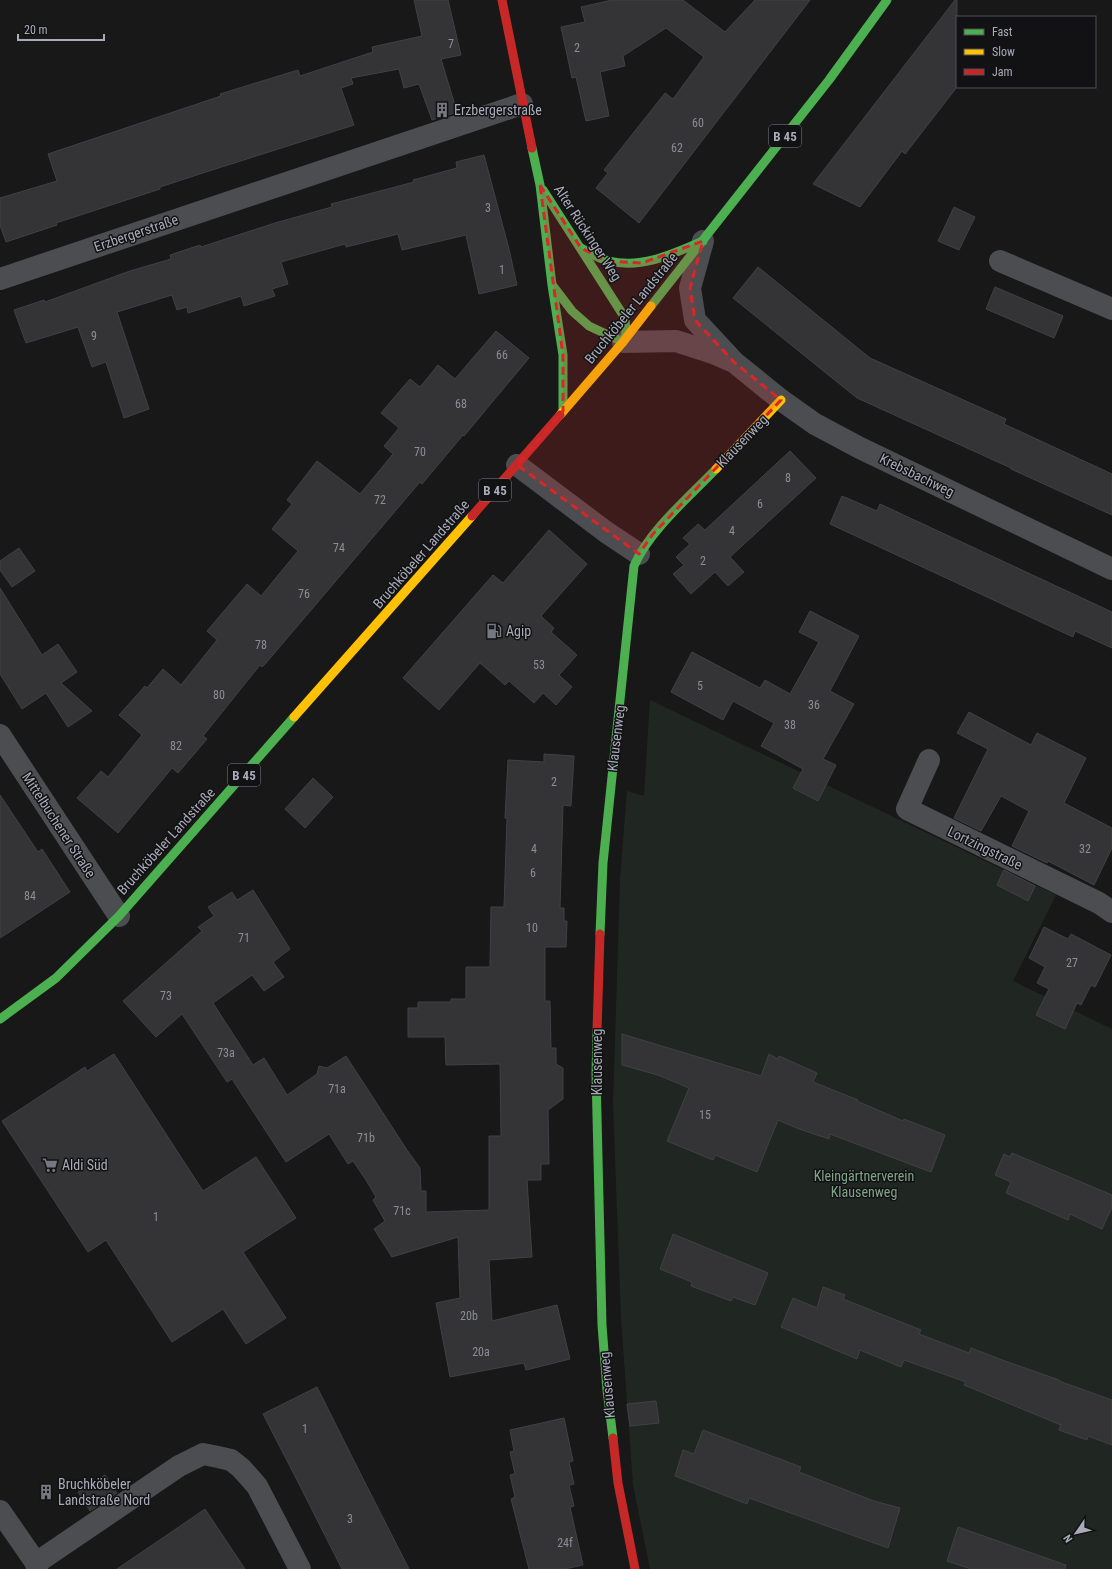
<svg xmlns="http://www.w3.org/2000/svg" width="1112" height="1569" font-family="'Roboto Condensed',sans-serif">
  <style>
    .green { fill: #202722 }
    .building { fill: #343436; stroke: #404144 }
    .lines { fill: none; stroke-linecap: round; stroke-linejoin: round }
    .street { stroke: #4c4d51; stroke-width: 22 }
    .fast { stroke: #4caf50; stroke-width: 9 }
    .slow { stroke: #ffc107; stroke-width: 9 }
    .jam { stroke: #c62828; stroke-width: 9 }
    .marked { fill: #d62828; fill-opacity: 0.2; stroke: #d62828; stroke-width: 3; stroke-dasharray: 8 5; stroke-linejoin: round }
    .labels { text-anchor: middle; dominant-baseline: central; stroke-width: 3; stroke-linejoin: round; paint-order: stroke }
    .number-label { font-size: 12px; fill: #8c8d98 }
    .shield { fill: #121214; stroke: #7c7d88; stroke-width: 1 }
    .shield-label { font-size: 13px; font-weight: bold; fill: #a9abb9 }
    .poi-label { font-size: 14px; fill: #a9abb9; stroke: #121214; text-anchor: start }
    .street-label { font-size: 14px; fill: #a9abb9; stroke: #121214 }
    .park-label { font-size: 14px; fill: #7fa487; stroke: #121214 }
  </style>
  <rect width="100%" height="100%" fill="#181818"/>
  <path class="green" d="M650,700l406,195 -43,86 99,48v540h-462l-17,-84 -12,-167 -8,-215 7,-224 7,-88 17,5z"/>
  <g class="building">
    <path d="M414,0h34l13,55 -20,4 16,53 -25,8 -13,-36 -15,4 -5,-19 -48,9 2,6 -12,4 13,37 -145,46 -49,16v2l-104,34 1,2 -51,17 -6,-17v-27l57,-17 -9,-27 173,-58 -1,-2 78,-24 2,6 73,-24 -1,-5 50,-11z"/>
    <path d="M612,0h71l42,32 30,-32h55l-171,223 -43,-35 12,-15 -4,-3 61,-77 8,6 31,-42 -38,-29 -43,28 2,10 -25,6 9,44 -23,5 -10,-44 -4,1 -11,-51 24,-5 -4,-15z"/>
    <path d="M955,0h2v87l-52,67 -3,-3 -42,56 -47,-23z"/>
    <path d="M484,155l25,94 8,36 -38,9 -13,-59 -64,15 -4,-16 -52,13 -1,-3 -64,18 7,22 -16,5 3,7 -31,10 -3,-10 -53,17 -1,-6 -10,3 -5,-15 -55,17 32,97 -25,9 -18,-56 -14,5 -14,-40 -52,16 -12,-33 30,-10 1,2 85,-31 41,-12 -1,-4 30,-10 1,2 74,-24 57,-16 -1,-3 83,-22 -1,-2 44,-12 -1,-6z"/>
    <path d="M954,207l21,10 -16,33 -21,-9z"/>
    <path d="M758,267l112,91 136,61 -2,5 108,50v41l-101,-46v-1l-154,-70 -124,-100z"/>
    <path d="M995,287l68,29 -9,22 -68,-29z"/>
    <path d="M496,331l33,27 -65,78 -1,-1 -41,49 -2,-2 -154,181 -4,4 -2,-2 -57,71 4,3 -29,34 -6,-5 -54,65 -41,-35 24,-27 7,6 34,-42 -23,-20 26,-29 2,2 16,-19 18,16 36,-45 -10,-9 40,-47 14,12 37,-45 -26,-22 20,-25 -5,-4 30,-39 43,33 33,-40 -9,-8 15,-18 -18,-15 29,-34 10,8 18,-22 17,14z"/>
    <path d="M790,451l26,27 -86,79 14,15 -16,14 -13,-14 -24,22 -18,-20 11,-9 -8,-8 14,-13 -7,-6 15,-14 7,6z"/>
    <path d="M842,496l35,15 3,-7 232,108v36l-37,-17 -2,6 -243,-113z"/>
    <path d="M549,530l38,34 -46,52 13,12 -3,4 26,23 -18,20 13,12 -16,18 -13,-12 -9,10 -25,-22 -4,4 -25,-22 -41,47 -36,-32 90,-103 10,8z"/>
    <path d="M19,548l16,23 -23,16 -12,-17v-9z"/>
    <path d="M0,588l42,67 16,-11 19,28 -16,11 31,28 -24,16 -22,-34 -24,16 -22,-35z"/>
    <path d="M810,611l49,25 -29,55 24,13 -31,55 13,6 -18,36 -25,-13 10,-19 -42,-23 13,-23 -41,-22 -10,19 -52,-28 21,-40 68,36 5,-8 25,14 29,-52 -20,-10z"/>
    <path d="M969,712l62,33 6,-12 49,25 -22,45 48,25v20l-18,37 -46,-24 -1,2 -35,-17 17,-35 -28,-15 -20,35 -27,-13 34,-69 -31,-16z"/>
    <path d="M544,754l30,2 -3,50 -8,-1 -3,103h4v13h3l-1,26h-21v54h5l1,47h5v16l7,4v31l-15,11 1,54h-8v16h-14l5,77 -43,3 3,61 65,-16 13,54 -44,11 -2,-7 -74,14 -14,-74 24,-5 -2,-61 -66,20 -18,-28 11,-8 -12,-21 3,-3 -10,-17 -13,-19 -5,3 -19,-30 -43,28 -54,-83 -5,3 -45,-68 -26,23 -33,-36 79,-70 -4,-4 16,-11 -6,-9 24,-15 5,8 16,-10 37,59 -17,13 11,15 -20,14 -12,-16 -39,28 40,62 11,-7 23,37 30,-21 2,-8 8,2 19,-12 61,94 13,18 1,23h5v21l63,-2v-74h12l-1,-72 -54,1 -1,-28h-37v-29h10v-6h33v-3h15v-32h24l1,-60h13l3,-89h-2l3,-58 36,2z"/>
    <path d="M313,778l20,19 -28,31 -20,-19z"/>
    <path d="M0,795l38,57 4,-3 28,43 -70,46z"/>
    <path d="M1004,870l31,16 -7,15 -31,-16z"/>
    <path d="M1044,927l24,12 3,-5 40,21 -16,32 -4,-2 -10,20 -4,-2 -12,26 -29,-14 13,-26 -12,-6 8,-16 -16,-9z"/>
    <path d="M622,1034l139,42 8,-22 9,5 1,-3 38,17 -4,9 45,18 -1,1 46,20 1,-2 41,16 -14,37 -93,-35 -8,-3 -1,5 -30,-10 -21,-9 -21,52 -42,-17 -2,5 -46,-19 22,-53 -31,-13 -36,-10z"/>
    <path d="M114,1054l89,137 53,-34 40,61 -53,34 43,66 -40,26 -23,-35 -51,33 -66,-102 -18,12 -86,-131 83,-54 2,4z"/>
    <path d="M1012,1153l100,42v12l-10,22 -32,-15 -2,6 -62,-27 5,-11 -16,-7 9,-21 6,3z"/>
    <path d="M673,1234l95,39 -13,32 -22,-8 -2,4 -40,-15 1,-4 -32,-13z"/>
    <path d="M823,1287l22,8 -2,4 78,31 -2,4 50,19 2,-5 34,13 54,19v1l53,19v45l-24,-9 -1,4 -28,-10 2,-5 -97,-40 2,-3 -62,-22 -3,7 -41,-17 -3,9 -76,-32 12,-29 24,10z"/>
    <path d="M317,1387l35,70 57,112h-67l-43,-85 -36,-70z"/>
    <path d="M656,1401l3,22 -29,3 -3,-22z"/>
    <path d="M564,1418l9,43 -4,1 5,22 -5,1 5,21 -4,1 13,58 -18,4h-36l-18,-70 4,-2 -5,-22 5,-1 -5,-22 4,-1 -4,-21z"/>
    <path d="M703,1430l98,37 -2,5 75,29 26,7 -12,40 -139,-50 -2,6 -72,-28 8,-26 11,4z"/>
    <path d="M105,1475l12,18 -27,18 -12,-19z"/>
    <path d="M205,1509l40,60h-128l53,-36z"/>
    <path d="M958,1527l108,38 -1,4h-94l-24,-8z"/>
  </g>
  <g class="lines">
    <g class="street">
      <path d="M703,241l-13,47 5,32 39,42 47,38 34,24 45,24 252,121"/>
      <path d="M1000,261l112,48"/>
      <path d="M0,279l522,-175"/>
      <path d="M623,342l53,-1 37,12 16,7"/>
      <path d="M517,465l89,67 33,22"/>
      <path d="M0,735l119,181"/>
      <path d="M929,760l-22,49 192,94 13,9"/>
      <path d="M0,1511l36,52"/>
      <path d="M37,1569l-1,-6 143,-97 24,-12 15,3 13,3 10,8 16,18 43,83"/>
    </g>
    <g class="fast">
      <path d="M532,148l8,37 12,100 11,70v56"/>
      <path d="M543,190l82,128 1,15 -3,9 -34,-16 -17,-15 -19,-25"/>
      <path d="M581,248c9,5 18,11 28,13 33,8 64,-7 94,-20"/>
      <path d="M651,306l178,-226 58,-80"/>
      <path d="M600,934l3,-71 31,-297c15,-35 55,-69 82,-97"/>
      <path d="M0,1019l56,-41 63,-62 175,-199"/>
      <path d="M597,1031l-1,43 6,251 5,65 6,48"/>
    </g>
    <g class="slow">
      <path d="M560,415l63,-73 28,-36"/>
      <path d="M716,469l65,-69"/>
      <path d="M294,717l178,-201"/>
    </g>
    <g class="jam">
      <path d="M502,0l30,148"/>
      <path d="M472,516l88,-101"/>
      <path d="M597,1031l3,-97"/>
      <path d="M613,1438l5,45 17,86"/>
    </g>
  </g>
  <path class="marked" d="M540,185l41,63 26,13 35,2 61,-22 -13,47 5,32 39,42 47,38 -128,134 -14,20 -122,-89 46,-54v-56z"/>
  <defs>
    <g id="building-bare" transform="scale(1.2)"><path d="M-4-6H4V6H1V3H-1V6H-4ZM-2.5-4.3h1.7v1.8h-1.7ZM.8-4.3h1.7v1.8H.8ZM-2.5-1h1.7V.8h-1.7ZM.8-1h1.7V.8H.8Z" fill="#767881" stroke="#121214" stroke-width="2.5" paint-order="stroke"/></g>
    <g id="fuel-bare" transform="scale(1.2)"><path d="M-5.5-6h7V0h2V4h1.3V-2.5L3-4.5l.8-.8L6-3V5H2.5V1h-1V6h-7ZM-4.2-4.7v3.2H.2V-4.7Z" fill="#767881" stroke="#121214" stroke-width="2.5" paint-order="stroke"/></g>
    <g id="supermarket-bare" transform="scale(1.2)"><path d="M-6-5.5h2.5l.6 2H6L4.5 2H-2.5L-4.4-4H-6ZM-1.5 3.2a1.3 1.3 0 1 0 .1 0ZM3 3.2a1.3 1.3 0 1 0 .1 0Z" fill="#767881" stroke="#121214" stroke-width="2.5" paint-order="stroke"/></g>
  </defs>
  <g fill-rule="evenodd">
    <use href="#building-bare" x="442" y="110"/>
    <use href="#fuel-bare" x="494" y="631"/>
    <use href="#supermarket-bare" x="50" y="1165"/>
    <use href="#building-bare" x="46" y="1492"/>
  </g>
  <g class="labels">
    <g class="number-label">
      <text x="451" y="44">7</text>
      <text x="577" y="48">2</text>
      <text x="698" y="123">60</text>
      <text x="677" y="148">62</text>
      <text x="488" y="208">3</text>
      <text x="502" y="270">1</text>
      <text x="94" y="336">9</text>
      <text x="502" y="355">66</text>
      <text x="461" y="404">68</text>
      <text x="420" y="452">70</text>
      <text x="788" y="478">8</text>
      <text x="380" y="500">72</text>
      <text x="760" y="504">6</text>
      <text x="732" y="531">4</text>
      <text x="339" y="548">74</text>
      <text x="703" y="561">2</text>
      <text x="304" y="594">76</text>
      <text x="261" y="645">78</text>
      <text x="539" y="665">53</text>
      <text x="700" y="686">5</text>
      <text x="219" y="695">80</text>
      <text x="814" y="705">36</text>
      <text x="790" y="725">38</text>
      <text x="176" y="746">82</text>
      <text x="554" y="782">2</text>
      <text x="534" y="849">4</text>
      <text x="1085" y="849">32</text>
      <text x="533" y="873">6</text>
      <text x="30" y="896">84</text>
      <text x="532" y="928">10</text>
      <text x="244" y="938">71</text>
      <text x="1072" y="963">27</text>
      <text x="166" y="996">73</text>
      <text x="226" y="1053">73a</text>
      <text x="337" y="1089">71a</text>
      <text x="705" y="1115">15</text>
      <text x="366" y="1138">71b</text>
      <text x="402" y="1211">71c</text>
      <text x="156" y="1217">1</text>
      <text x="469" y="1316">20b</text>
      <text x="481" y="1352">20a</text>
      <text x="305" y="1429">1</text>
      <text x="350" y="1519">3</text>
      <text x="565" y="1543">24f</text>
    </g>
    <g class="shield">
      <rect x="769" y="125" width="32" height="22" rx="3"/>
      <rect x="479" y="479" width="32" height="22" rx="3"/>
      <rect x="228" y="764" width="32" height="22" rx="3"/>
    </g>
    <g class="shield-label">
      <text x="785" y="136">B 45</text>
      <text x="495" y="490">B 45</text>
      <text x="244" y="775">B 45</text>
    </g>
    <g class="poi-label">
      <text x="454" y="110">Erzbergerstraße</text>
      <text x="506" y="631">Agip</text>
      <text x="62" y="1165">Aldi Süd</text>
      <text x="58" y="1484">Bruchköbeler<tspan x="58" dy="16">Landstraße Nord</tspan></text>
    </g>
    <g class="street-label">
      <text transform="translate(136 233) rotate(-19)">Erzbergerstraße</text>
      <text transform="translate(588 233) rotate(57)">Alter Rückinger Weg</text>
      <text transform="translate(631 308) rotate(-51)">Bruchköbeler Landstraße</text>
      <text transform="translate(742 441) rotate(-46)">Klausenweg</text>
      <text transform="translate(917 475) rotate(26)">Krebsbachweg</text>
      <text transform="translate(421 554) rotate(-49)">Bruchköbeler Landstraße</text>
      <text transform="translate(616 738) rotate(-83)">Klausenweg</text>
      <text transform="translate(59 825) rotate(57)">Mittelbuchener Straße</text>
      <text transform="translate(166 841) rotate(-48)">Bruchköbeler Landstraße</text>
      <text transform="translate(985 848) rotate(26)">Lortzingstraße</text>
      <text transform="translate(597 1062) rotate(-90)">Klausenweg</text>
      <text transform="translate(607 1385) rotate(-95)">Klausenweg</text>
    </g>
    <g class="park-label">
      <text x="864" y="1176">Kleingärtnerverein<tspan x="864" dy="16">Klausenweg</tspan></text>
    </g>
  </g>
  <rect x="956" y="16" width="140" height="72" fill="#121214" stroke="#4e4f56"/>
  <rect x="964" y="29" width="20" height="6" fill="#4caf50" stroke="#4e4f56"/>
  <text x="992" y="36" font-size="12" fill="#a9abb9">Fast</text>
  <rect x="964" y="49" width="20" height="6" fill="#ffc107" stroke="#4e4f56"/>
  <text x="992" y="56" font-size="12" fill="#a9abb9">Slow</text>
  <rect x="964" y="69" width="20" height="6" fill="#c62828" stroke="#4e4f56"/>
  <text x="992" y="76" font-size="12" fill="#a9abb9">Jam</text>
  <g transform="translate(1076 1533) rotate(236)" stroke="#121214" stroke-width="3" paint-order="stroke">
  <path d="M0-3L7 15L0 10L-7 15Z" fill="#a9abb9"/>
  <text y="-6" font-size="11" font-weight="bold" text-anchor="middle" fill="#a9abb9">N</text>
  </g>
  <path d="M18 34v6h86v-6" fill="none" stroke="#a9abb9" stroke-width="2"/>
  <text x="24" y="34" font-size="12" fill="#a9abb9" stroke="#121214" stroke-width="3" paint-order="stroke">20 m</text>
</svg>
